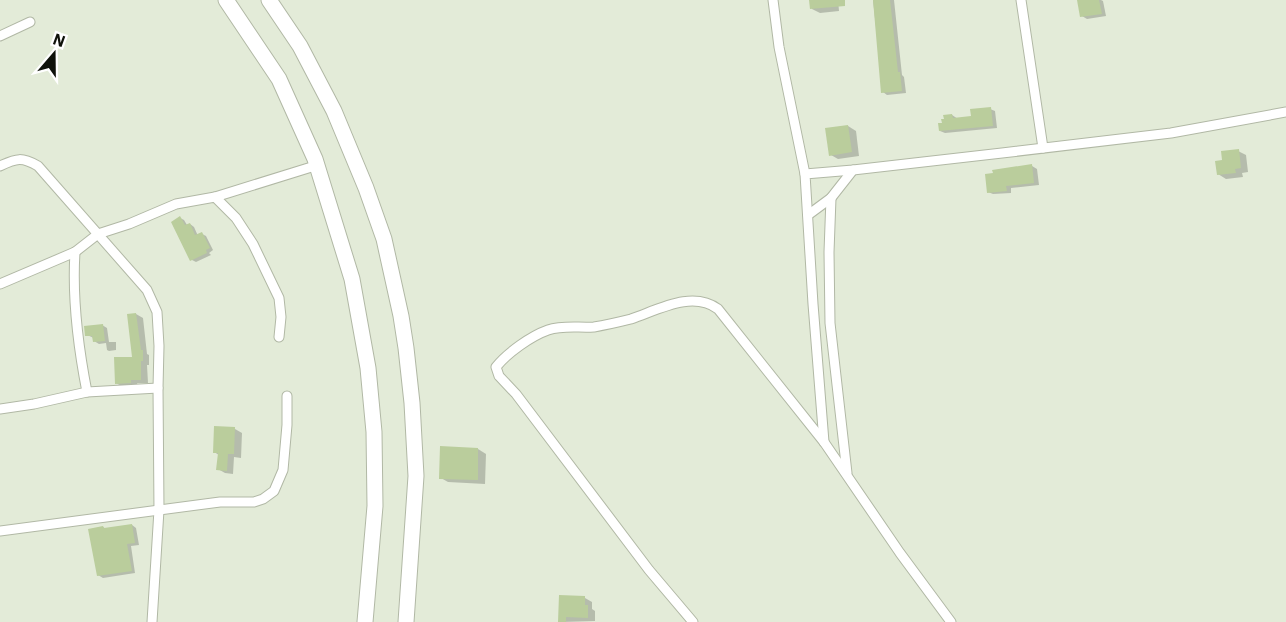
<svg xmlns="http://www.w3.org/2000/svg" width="1286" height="622" font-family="'IBM Plex Sans',sans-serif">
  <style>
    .shadow { fill: #0003 }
    .building { fill: #bacd9c }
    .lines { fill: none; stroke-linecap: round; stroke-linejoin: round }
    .minor-casing { stroke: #b1b8a5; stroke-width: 11 }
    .trunk-casing { stroke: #b1b8a5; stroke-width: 17 }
    .minor { stroke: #fff; stroke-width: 9 }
    .trunk { stroke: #fff; stroke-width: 15 }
  </style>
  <rect width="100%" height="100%" fill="#e3ebd8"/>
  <g class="shadow">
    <path d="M811,0h27l1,11 -19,2 -8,-4z"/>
    <path d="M873,0h21l8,75 2,2 2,16 -19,2 -4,-3z"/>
    <path d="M1090,0h11l2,1 3,15 -19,3 -5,-3z"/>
    <path d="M990,109l5,2 2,17 -52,5 -5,-2 3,-7 9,-9 6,4 15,-2z"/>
    <path d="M848,126l8,5 3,25 -21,3 -7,-4z"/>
    <path d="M1238,151l8,4 2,17 -6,1 1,4 -17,2 -8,-5 6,-13z"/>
    <path d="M1032,166l5,3 2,16 -28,3v5l-18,1 -5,-2z"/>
    <path d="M180,218l4,2 3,5 3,-1 4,3 4,9 4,-2 4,2 7,14 -4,3 2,2 -15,7 -4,-2z"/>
    <path d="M136,314l7,4 4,36 2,1v10h-2l1,18h-11l1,3 -15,1 -7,-4 18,-25z"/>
    <path d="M102,325l5,3 2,14h7v8l-7,1 -2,-1 -1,-7 -7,1 -5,-3v-3l-7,-3z"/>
    <path d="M216,427l19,2 7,4 -1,25 -7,-1 -1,17 -8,-1 -7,-4 1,-14 -5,-3z"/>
    <path d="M478,449l8,5 -1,30 -37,-2 -7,-4z"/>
    <path d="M132,525l4,3 3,17 -8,1 4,27 -32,5 -5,-3 5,-48 3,2z"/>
    <path d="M585,598l7,4v7l3,2v10l-35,1z"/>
  </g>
  <g class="building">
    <path d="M809,0h36v6l-35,3z"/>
    <path d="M873,0h17l8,72h2l2,19 -21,2z"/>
    <path d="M1077,0h22l3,14 -22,3z"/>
    <path d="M991,107l2,19 -54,5 -1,-8h4l-1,-4h3l-1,-4 9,-1 1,4 18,-2 -1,-7z"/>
    <path d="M848,125l4,27 -23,4 -4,-28z"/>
    <path d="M1239,149l2,19 -6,1 1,4 -19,2 -2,-14 7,-1 -1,-9z"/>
    <path d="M1032,164l2,19 -28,3 1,5 -20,2 -2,-19 8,-1 -1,-3z"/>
    <path d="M180,216l5,9 5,-2 5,12 7,-3 8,16 -4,2 1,3 -17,8 -19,-39z"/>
    <path d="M136,313l5,37h2v11h-2v19h-10v3l-16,1 -1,-27h18l-5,-43z"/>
    <path d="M103,324l2,17 -12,1 -1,-6h-7l-1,-10z"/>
    <path d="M214,426l21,1 -1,27h-6l-1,17 -11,-1 2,-17h-5z"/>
    <path d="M440,446l38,2v32l-39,-1z"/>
    <path d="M132,524l3,19 -8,1 5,27 -35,5 -9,-47 15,-3 1,2z"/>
    <path d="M559,595l26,1v9h3v13l-22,-1v5h-8z"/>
  </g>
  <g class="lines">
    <g class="minor-casing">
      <g id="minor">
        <path d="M773,0l6,47 26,127"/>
        <path d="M1021,0l22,148"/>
        <path d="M0,36l30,-14"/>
        <path d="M0,166c17,-8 22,-9 38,0l109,124 10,22 2,34 -1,42 1,122 -7,112"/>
        <path d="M215,197l103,-32"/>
        <path d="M831,198l-2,54 1,71 17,150"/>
        <path d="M808,215l23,-17 22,-28"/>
        <path d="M75,252c-3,47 3,94 12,140"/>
        <path d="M0,284l75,-32 23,-18 31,-10 47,-20 39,-7 21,21 17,26 26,54 2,19 -2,20"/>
        <path d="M0,409l34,-5 53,-12 71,-4"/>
        <path d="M824,442l-11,-138 -8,-130 48,-4 149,-17 169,-20 115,-21"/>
        <path d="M0,531l220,-29h34l9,-3 11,-8 9,-21 4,-45v-29"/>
        <path d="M693,622l-44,-52 -133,-176 -17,-18 -3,-9c11,-14 35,-31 52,-37 15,-5 31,-2 46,-3 12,-2 25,-5 37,-8 27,-9 61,-29 87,-10l106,133 76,111 51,69"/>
      </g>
    </g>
    <g class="trunk-casing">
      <g id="trunk">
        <path d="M226,0l53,79 36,80 37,120 16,89 6,64 1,74 -10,116"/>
        <path d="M269,0l31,46 34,65 32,77 18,51 17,77 5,32 6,55 4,73 -10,146"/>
      </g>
    </g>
    <use href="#minor" class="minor"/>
    <use href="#trunk" class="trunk"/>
  </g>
  <g transform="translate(54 54) rotate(20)" stroke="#ffffff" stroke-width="4.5" paint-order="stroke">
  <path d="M0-4.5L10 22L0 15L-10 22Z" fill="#0f120b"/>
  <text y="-9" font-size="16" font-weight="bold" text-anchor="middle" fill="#0f120b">N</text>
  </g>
</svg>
